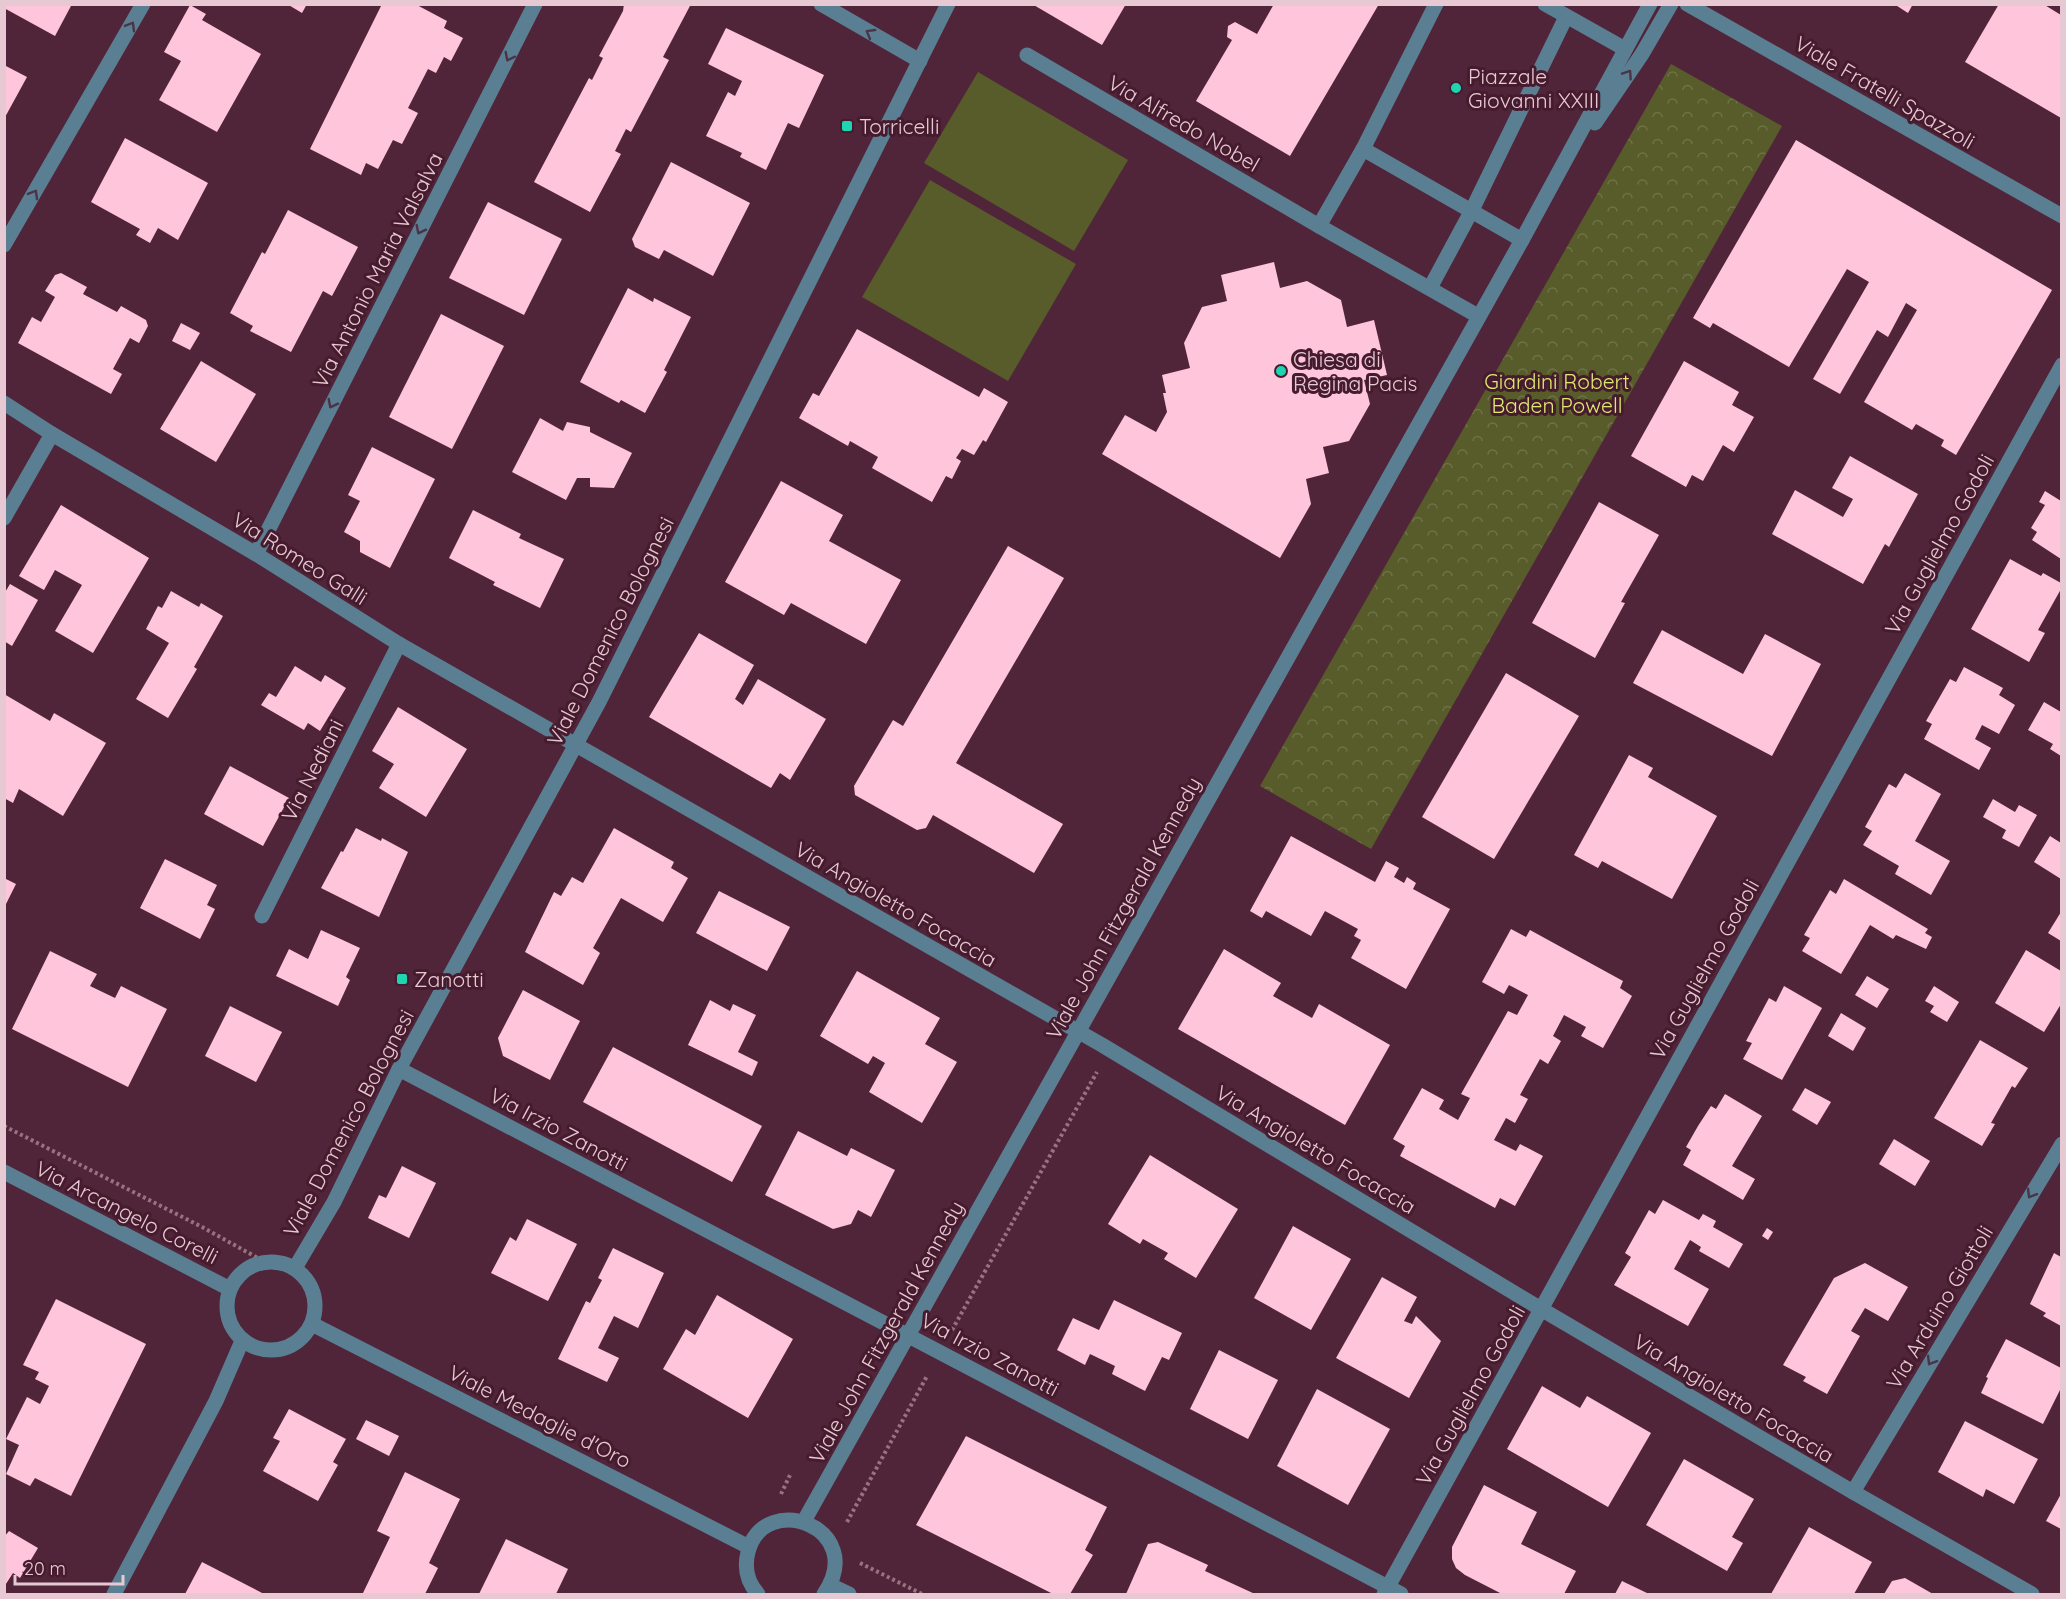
<svg xmlns="http://www.w3.org/2000/svg" width="2066" height="1599" font-family="Quicksand,sans-serif">
  <style>
    .park { fill: url(#park-crowns) }
    .pitch { fill: #575c2a }
    .building { fill: #fec5db }
    .lines { fill: none; stroke-linecap: round; stroke-linejoin: round }
    .path { stroke: #977382; stroke-width: 4; stroke-dasharray: 3 3; stroke-linecap: butt }
    .minor { stroke: #5a7f93; stroke-width: 15 }
    .oneway { stroke: #4b3447 }
    .poi-dot { fill: #1dd5b1; stroke: #461b2e; stroke-width: 2 }
    .labels { text-anchor: middle; dominant-baseline: central; stroke-width: 6; stroke-linejoin: round; paint-order: stroke }
    .poi-label { font-size: 21px; fill: #e6c9d3; stroke: #461b2e; text-anchor: start }
    .street-label { font-size: 21px; fill: #e6c9d3; stroke: #461b2e }
    .park-label { font-size: 21px; fill: #dce970; stroke: #461b2e }
  </style>
  <defs>
    <pattern id="park-crowns" width="20" height="18" patternUnits="userSpaceOnUse" patternTransform="scale(1.5)"><rect width="20" height="18" fill="#575c2a"/><path d="M2 6a3 3 0 1 1 6 0M12 15a3 3 0 1 1 6 0" fill="none" stroke="#6f7248"/></pattern>
  </defs>
  <rect width="100%" height="100%" fill="#512539"/>
  <path class="park" d="M1671,64l111,62 -411,723 -111,-63z"/>
  <g class="pitch">
    <path d="M978,72l150,88 -54,91 -150,-88z"/>
    <path d="M930,180l146,84 -68,117 -146,-84z"/>
  </g>
  <g class="building">
    <path d="M4,4h68l-17,32 -51,-28z"/>
    <path d="M287,4h20l-5,9z"/>
    <path d="M382,4h33l32,17 -3,7 19,10 -12,23 -7,-4 -8,16 -8,-4 -20,39 10,5 -16,31 -9,-4 -15,29 -12,-6 -5,12 -51,-26z"/>
    <path d="M624,4h67l-28,53 6,3 -38,72 -5,-3 -11,22 6,3 -31,58 -56,-30 55,-104 3,2 11,-22 -4,-2 24,-45z"/>
    <path d="M1032,4h94l-24,41z"/>
    <path d="M1274,4h105l-89,152 -94,-55 36,-61 -5,-3 1,-11 7,-4 22,12z"/>
    <path d="M1894,4h19l-5,9z"/>
    <path d="M1999,4h44l18,11v103l-96,-56z"/>
    <path d="M190,5l16,9 -4,6 59,34 -44,78 -58,-32 22,-39 -17,-9z"/>
    <path d="M726,28l98,47 -25,53 -11,-5 -22,47 -26,-13 2,-4 -36,-17 22,-44 7,4 7,-15 -34,-17z"/>
    <path d="M4,65l23,12 -23,42z"/>
    <path d="M125,138l83,45 -30,57 -20,-12 -8,15 -14,-8 4,-6 -49,-27z"/>
    <path d="M1796,140l256,150 -96,165 -15,-9 3,-6 -28,-16 -4,6 -48,-28 53,-92 -11,-7 -18,34 -11,-7 -37,64 -27,-15 56,-97 -22,-13 -58,98 -76,-44 -3,5 -17,-10z"/>
    <path d="M671,162l79,41 -37,73 -49,-26 -5,9 -24,-12 -3,-8z"/>
    <path d="M488,202l74,37 -38,76 -75,-37z"/>
    <path d="M288,210l70,37 -26,49 -9,-5 -32,61 -41,-21 3,-5 -23,-13 32,-61 3,2z"/>
    <path d="M1274,262l6,26 27,-7 34,19 6,27 27,-7 13,55 -23,5 6,24 -21,37 -26,6 6,26 -23,6 5,25 -31,54 -178,-104 23,-39 31,17 11,-20 -4,-19h3l-4,-18 28,-7 -6,-25 18,-36 25,-6 -6,-26z"/>
    <path d="M61,273l26,14 -4,7 34,18 4,-6 25,14 2,6 -9,17 -9,-5 -17,31 9,5 -11,20 -93,-51 14,-26 9,5 14,-25 -10,-6 10,-16z"/>
    <path d="M628,288l25,14 1,-4 37,19 -27,53 3,2 -22,41 -24,-13 -2,3 -39,-21z"/>
    <path d="M441,314l63,32 -52,103 -63,-32z"/>
    <path d="M181,323l19,10 -10,17 -18,-9z"/>
    <path d="M857,329l122,68 5,-9 24,14 -22,40 -3,-2 -9,15 -12,-6 -6,9 5,3 -9,18 -6,-3 -14,26 -60,-34 6,-11 -28,-16 -2,5 -49,-28 14,-25 6,3z"/>
    <path d="M201,361l55,33 -40,68 -56,-33z"/>
    <path d="M1684,361l55,31 -7,13 22,12 -20,35 -11,-7 -20,36 -11,-6 -6,12 -55,-31z"/>
    <path d="M540,418l23,13 4,-9 23,5v5l42,21 -18,35 -24,-1v-9h-13l-11,22 -54,-28z"/>
    <path d="M372,447l63,32 -45,89 -30,-16v-11l-16,-9 16,-31 -12,-6z"/>
    <path d="M1850,456l68,38 -29,53 -4,-3 -22,40 -91,-50 23,-44 48,27 10,-18 -21,-11z"/>
    <path d="M781,481l62,34 -14,26 72,39 -35,64 -75,-41 -7,12 -59,-33z"/>
    <path d="M2045,491l16,10v58l-29,-19 5,-8 -6,-4 14,-23 -6,-3z"/>
    <path d="M1599,502l60,33 -38,67 4,1 -30,55 -63,-35z"/>
    <path d="M61,505l88,53 -56,95 -38,-22 27,-46 -27,-15 -11,20 -25,-14z"/>
    <path d="M473,510l48,24 -2,4 45,21 -24,49 -47,-23 2,-3 -46,-24z"/>
    <path d="M1008,546l56,32 -108,185 107,61 -29,49 -101,-58 -7,13 -9,2 -62,-35 -1,-9 39,-66 10,6z"/>
    <path d="M2010,559l31,17 2,-3 18,10v6l-23,41 7,3 -16,29 -58,-33z"/>
    <path d="M10,584l28,16 -26,46 -8,-5v-47z"/>
    <path d="M171,591l28,16 2,-4 22,13 -29,51 3,2 -29,49 -32,-19 33,-56 -23,-14 12,-23 4,2z"/>
    <path d="M1662,630l81,44 22,-40 56,30 -49,92 -139,-73z"/>
    <path d="M699,633l55,32 -19,34 8,6 15,-26 68,40 -36,61 -10,-7 -9,15 -122,-71z"/>
    <path d="M295,666l26,16 4,-7 21,13 -26,43 -12,-8 -4,7 -43,-25 8,-12 7,4z"/>
    <path d="M1964,667l39,21 -4,7 16,10 -16,29 -17,-9 -7,14 16,9 -12,22 -55,-31 8,-15 -6,-3 24,-42 6,3z"/>
    <path d="M1506,673l73,43 -85,143 -72,-42z"/>
    <path d="M4,694l46,27 4,-8 52,30 -43,73 -44,-27 -6,14 -9,-5z"/>
    <path d="M2044,702l17,10v44l-11,-7 3,-5 -25,-14z"/>
    <path d="M398,707l69,42 -41,68 -47,-29 15,-24 -22,-13z"/>
    <path d="M1629,755l24,13 -5,9 69,39 -45,83 -70,-38 -4,7 -24,-13z"/>
    <path d="M230,766l59,32 -26,48 -59,-32z"/>
    <path d="M1905,773l36,21 -26,47 35,20 -19,34 -36,-21 4,-8 -36,-21 9,-14 -7,-4 24,-43 7,4z"/>
    <path d="M1993,799l22,13 4,-7 18,10 -18,32 -17,-9 4,-8 -23,-13z"/>
    <path d="M356,828l25,13 1,-3 26,14 -29,65 -58,-29 20,-37 2,1z"/>
    <path d="M614,828l60,34 -3,6 17,10 -25,44 -42,-24 -28,50 7,5 -17,32 -58,-33 29,-60 7,4 11,-19 11,6z"/>
    <path d="M1291,836l84,46 11,-21 13,7 -5,9 10,6 3,-6 9,6 -3,6 37,20 -44,80 -55,-31 10,-18 -7,-4 4,-7 -33,-18 -14,25 -45,-25 -4,7 -12,-7z"/>
    <path d="M2050,836l11,7v36l-27,-17z"/>
    <path d="M165,859l52,26 -10,20 8,4 -15,30 -60,-31z"/>
    <path d="M4,878l12,6 -12,24z"/>
    <path d="M1844,879l84,50 -3,4 7,4 -6,12 -30,-14 -3,4 -23,-14 -29,49 -39,-23 8,-13 -6,-3 26,-45 6,4z"/>
    <path d="M719,891l71,36 -23,44 -71,-38z"/>
    <path d="M2061,912v29l-13,-8z"/>
    <path d="M1511,929l15,8 4,-7 93,51 -3,7 12,8 -29,52 -22,-12 5,-9 -22,-12 -11,21 8,5 -13,23 -8,-5 -20,36 8,4 -13,24 -9,-5 -12,22 22,11 4,-7 23,12 -28,50 -15,-8 -5,10 -95,-52 5,-10 -12,-7 29,-51 22,12 -5,9 19,11 12,-22 -9,-4 47,-83 9,4 11,-20 -19,-10 -5,9 -22,-12z"/>
    <path d="M321,930l39,18 -14,29 4,3 -12,26 -62,-30 13,-27 19,10z"/>
    <path d="M1224,949l57,34 -8,13 39,22 7,-14 71,41 -45,80 -167,-96z"/>
    <path d="M2026,950l35,21v33l-17,28 -49,-29z"/>
    <path d="M50,951l47,23 -7,12 25,12 6,-12 46,23 -39,78 -116,-58z"/>
    <path d="M857,971l83,47 -15,26 32,18 -35,61 -53,-31 16,-29 -12,-7 -5,8 -48,-28z"/>
    <path d="M1867,976l22,13 -12,19 -22,-13z"/>
    <path d="M1784,986l38,22 -40,72 -39,-21 9,-16 -6,-2 23,-43 7,4z"/>
    <path d="M1934,986l25,16 -12,20 -17,-10 4,-6 -9,-5z"/>
    <path d="M523,990l57,31 -30,59 -47,-24 -5,-18z"/>
    <path d="M710,1000l20,11 3,-7 23,11 -18,37 20,10 -6,14 -64,-31z"/>
    <path d="M230,1006l52,26 -26,50 -51,-26z"/>
    <path d="M1841,1013l25,15 -13,23 -25,-15z"/>
    <path d="M1980,1040l48,28 -13,20 -3,-2 -21,37 4,1 -13,22 -48,-28z"/>
    <path d="M613,1047l149,79 -30,56 -149,-80z"/>
    <path d="M1805,1088l26,14 -14,23 -25,-15z"/>
    <path d="M1725,1094l37,22 -30,50 23,13 -12,21 -60,-35 8,-15 -5,-3 12,-21 13,-20 5,3z"/>
    <path d="M798,1131l49,25 4,-8 44,22 -24,47 -13,-7 -7,14 -18,5 -68,-34z"/>
    <path d="M1894,1139l36,22 -15,25 -36,-22z"/>
    <path d="M1150,1155l88,54 -42,69 -32,-19 4,-6 -25,-14 -3,5 -32,-20z"/>
    <path d="M402,1166l34,17 -27,55 -41,-20 11,-23 7,3z"/>
    <path d="M1663,1200l36,20 4,-6 13,7 -3,6 30,17 -14,24 -30,-17 2,-4 -11,-7 -16,29 35,20 -21,37 -74,-41 17,-28 -6,-4 24,-43 6,4z"/>
    <path d="M527,1219l50,25 -29,57 -57,-28 19,-36 6,4z"/>
    <path d="M1293,1226l58,33 -40,71 -57,-32z"/>
    <path d="M1767,1228l6,4 -5,8 -6,-4z"/>
    <path d="M613,1248l51,25 -26,55 -24,-12 -16,32 21,10 -12,24 -49,-23 28,-58 4,2 12,-23 -4,-2z"/>
    <path d="M2054,1253l7,4v69l-18,-10 3,-3 -16,-9z"/>
    <path d="M1865,1263l43,24 -20,34 -23,-13 -14,23 9,5 -33,58 -24,-13 3,-4 -23,-12 51,-87z"/>
    <path d="M1382,1277l35,20 -13,24 8,3 4,-8 25,25 -32,57 -73,-40z"/>
    <path d="M717,1295l76,44 -45,79 -85,-49 23,-40 9,6z"/>
    <path d="M56,1299l90,45 -75,152 -36,-18 -5,8 -24,-12 13,-29 -13,-6 21,-42 13,7 9,-18 -14,-7 4,-7 -16,-7z"/>
    <path d="M1114,1300l68,33 -13,27 -7,-3 -17,34 -33,-17 3,-8 -25,-12 -5,11 -28,-15 16,-32 26,12z"/>
    <path d="M2006,1339l55,29v20l-18,36 -62,-31 7,-15 -2,-1z"/>
    <path d="M1219,1350l59,30 -30,59 -58,-30z"/>
    <path d="M1542,1386l38,22 7,-12 64,37 -43,74 -101,-58z"/>
    <path d="M1317,1389l73,40 -42,76 -71,-39z"/>
    <path d="M289,1409l57,30 -13,23 5,3 -20,36 -55,-30 17,-30 -7,-3z"/>
    <path d="M366,1420l33,16 -10,20 -33,-17z"/>
    <path d="M1965,1421l73,38 -24,45 -28,-15 -3,8 -45,-25z"/>
    <path d="M966,1436l141,71 -22,43 8,5 -23,39h-17l-137,-69z"/>
    <path d="M1684,1459l70,40 -22,38 11,6 -16,28 -81,-46z"/>
    <path d="M405,1472l55,27 -31,64 9,5 -13,26h-59l-3,-1 27,-56 -13,-6z"/>
    <path d="M1484,1485l53,27 -16,32 55,27 -12,23h-62l-37,-19 -9,-7 -4,-9v-12z"/>
    <path d="M2061,1494v35l-15,-8z"/>
    <path d="M1809,1527l63,35 -18,32h-83z"/>
    <path d="M9,1531l29,17 -18,30 -7,-5 -9,14v-50z"/>
    <path d="M506,1539l62,30 -12,25h-77z"/>
    <path d="M1158,1542l50,23 -3,6 50,23h-129l22,-50z"/>
    <path d="M202,1562l62,32h-79z"/>
    <path d="M1905,1578l28,16h-49l8,-13z"/>
    <path d="M1622,1581l27,13h-34z"/>
  </g>
  <g class="lines">
    <g class="path">
      <path d="M4,1126l198,101 63,35"/>
      <path d="M952,1330l145,-258"/>
      <path d="M781,1494l9,-19"/>
      <path d="M847,1522l80,-146"/>
      <path d="M860,1563l62,31"/>
    </g>
    <g class="minor">
      <path d="M821,4l99,57"/>
      <path d="M1545,4l80,45"/>
      <path d="M1687,4l375,212"/>
      <path d="M1027,55l292,171 159,90"/>
      <path d="M1595,123l47,-69 29,-50"/>
      <path d="M1363,149l159,91"/>
      <path d="M1319,226l44,-77 73,-145"/>
      <path d="M4,245l139,-241"/>
      <path d="M1430,288l42,-78 94,-193"/>
      <path d="M4,403l48,31 204,120 143,90 703,401 439,264 312,183 179,102"/>
      <path d="M4,518l48,-84"/>
      <path d="M256,554l279,-550"/>
      <path d="M262,916l137,-272"/>
      <path d="M399,1069l1002,525"/>
      <path d="M4,1172l226,117"/>
      <circle cx="271" cy="1306" r="44"/>
      <path d="M295,1268l39,-66 65,-133 200,-367 349,-698"/>
      <path d="M312,1324l437,223"/>
      <path d="M1853,1492l209,-348"/>
      <path d="M804,1521l718,-1281 128,-236"/>
      <path d="M830,1585l19,9"/>
      <path d="M114,1594l102,-193 26,-60"/>
      <path d="M758,1594c-11,-12 -14,-26 -10,-42 16,-63 121,-24 76,42"/>
      <path d="M1384,1594l678,-1229"/>
    </g>
  </g>
  <defs><path id="oneway-chevron" d="M-2-3.5L2.5 0L-2 3.5" fill="none" stroke-width="1.6" stroke-linecap="round" stroke-linejoin="round" transform="scale(1.5)"/></defs>
  <g class="oneway">
    <use href="#oneway-chevron" transform="translate(131 26) rotate(-60)"/>
    <use href="#oneway-chevron" transform="translate(870 33) rotate(-150)"/>
    <use href="#oneway-chevron" transform="translate(509 57) rotate(117)"/>
    <use href="#oneway-chevron" transform="translate(1628 74) rotate(-56)"/>
    <use href="#oneway-chevron" transform="translate(34 194) rotate(-60)"/>
    <use href="#oneway-chevron" transform="translate(420 230) rotate(117)"/>
    <use href="#oneway-chevron" transform="translate(332 404) rotate(117)"/>
    <use href="#oneway-chevron" transform="translate(2031 1194) rotate(121)"/>
    <use href="#oneway-chevron" transform="translate(1931 1361) rotate(121)"/>
  </g>
  <g class="poi-dot">
    <circle cx="1456" cy="88" r="6"/>
    <rect x="841" y="120" width="12" height="12" rx="3"/>
    <circle cx="1281" cy="371" r="6"/>
    <rect x="396" y="973" width="12" height="12" rx="3"/>
  </g>
  <g class="labels">
    <g class="poi-label">
      <text x="1468" y="76">Piazzale<tspan x="1468" dy="24">Giovanni XXIII</tspan></text>
      <text x="859" y="126">Torricelli</text>
      <text x="1293" y="359">Chiesa di<tspan x="1293" dy="24">Regina Pacis</tspan></text>
      <text x="414" y="979">Zanotti</text>
    </g>
    <g class="street-label">
      <text transform="translate(1885 92) rotate(30)">Viale Fratelli Spazzoli</text>
      <text transform="translate(1184 123) rotate(30)">Via Alfredo Nobel</text>
      <text transform="translate(377 270) rotate(-63)">Via Antonio Maria Valsalva</text>
      <text transform="translate(1939 544) rotate(-61)">Via Guglielmo Godoli</text>
      <text transform="translate(300 558) rotate(32)">Via Romeo Galli</text>
      <text transform="translate(610 631) rotate(-63)">Viale Domenico Bolognesi</text>
      <text transform="translate(312 770) rotate(-63)">Via Nediani</text>
      <text transform="translate(896 904) rotate(30)">Via Angioletto Focaccia</text>
      <text transform="translate(1123 908) rotate(-61)">Viale John Fitzgerald Kennedy</text>
      <text transform="translate(1704 969) rotate(-61)">Via Guglielmo Godoli</text>
      <text transform="translate(348 1123) rotate(-62)">Viale Domenico Bolognesi</text>
      <text transform="translate(559 1129) rotate(28)">Via Irzio Zanotti</text>
      <text transform="translate(1316 1149) rotate(31)">Via Angioletto Focaccia</text>
      <text transform="translate(127 1212) rotate(27)">Via Arcangelo Corelli</text>
      <text transform="translate(1939 1307) rotate(-59)">Via Arduino Giottoli</text>
      <text transform="translate(886 1332) rotate(-61)">Viale John Fitzgerald Kennedy</text>
      <text transform="translate(990 1354) rotate(28)">Via Irzio Zanotti</text>
      <text transform="translate(1470 1395) rotate(-61)">Via Guglielmo Godoli</text>
      <text transform="translate(1734 1398) rotate(31)">Via Angioletto Focaccia</text>
      <text transform="translate(540 1416) rotate(27)">Viale Medaglie d'Oro</text>
    </g>
    <g class="park-label">
      <text x="1557" y="381">Giardini Robert<tspan x="1557" dy="24">Baden Powell</tspan></text>
    </g>
  </g>
  <rect width="2066" height="1599" fill="none" stroke="#e6c9d3" stroke-width="12"/>
  <path d="M15 1575v9h108v-9" fill="none" stroke="#e6c9d3" stroke-width="3"/>
  <text x="24" y="1575" font-size="18" fill="#e6c9d3" stroke="#461b2e" stroke-width="4.5" paint-order="stroke">20 m</text>
</svg>
